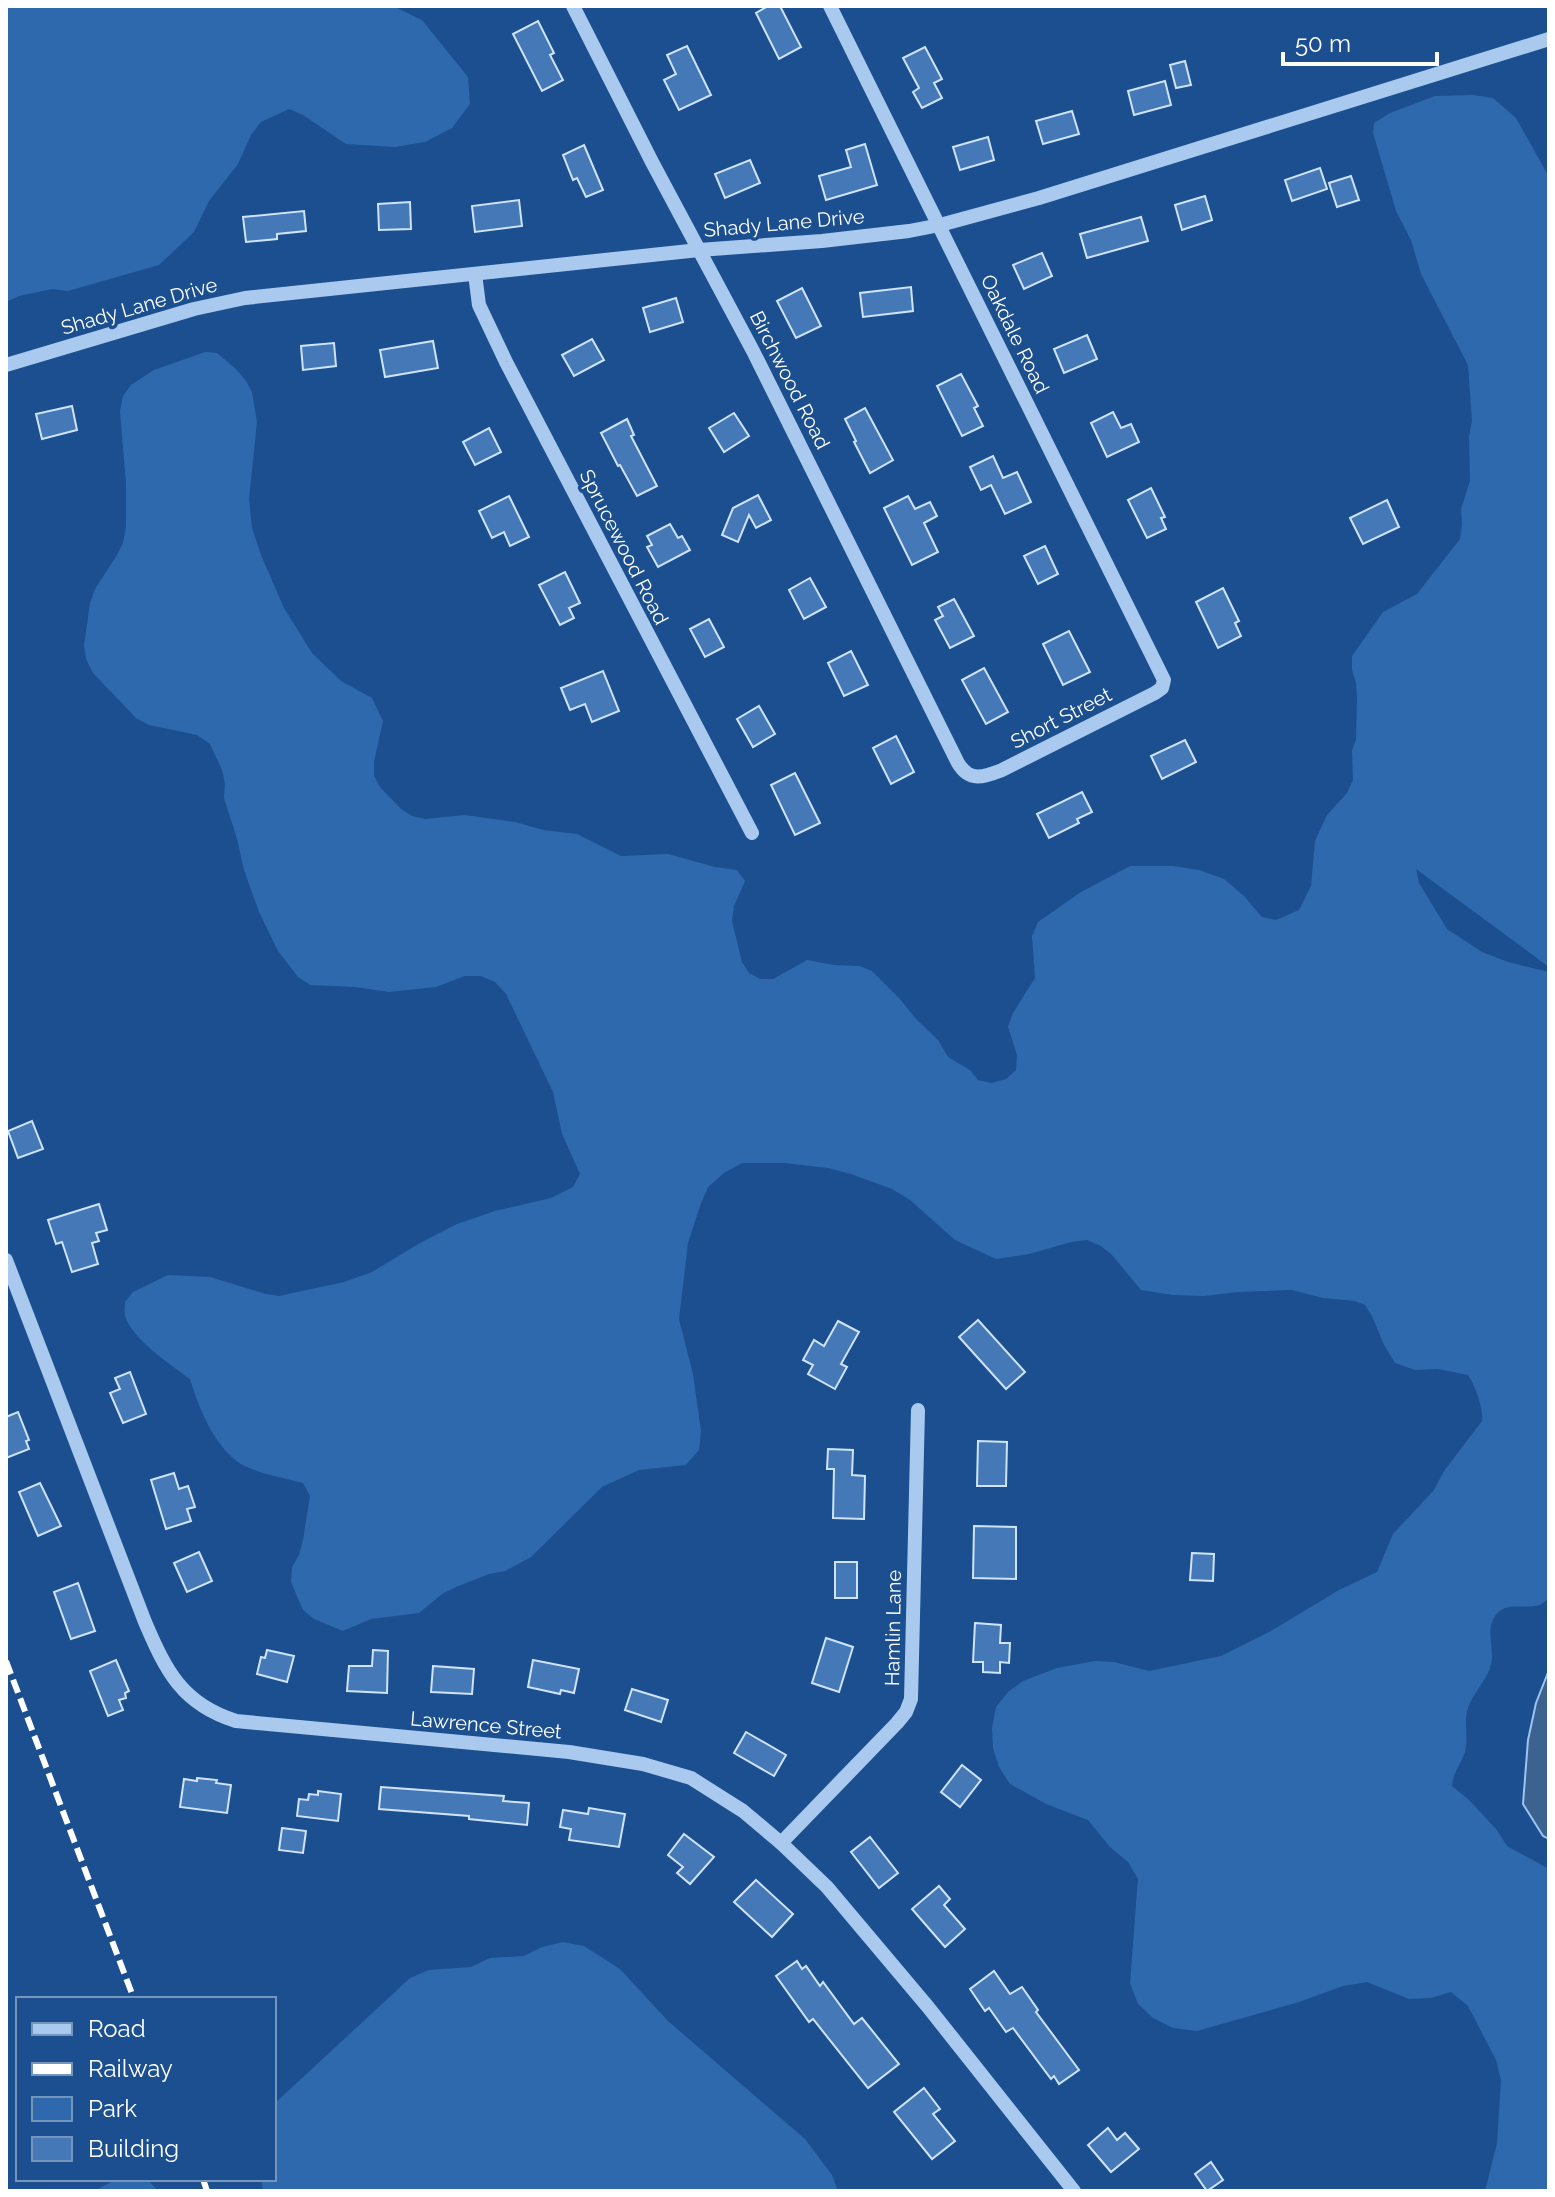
<svg xmlns="http://www.w3.org/2000/svg" width="1555" height="2197" font-family="Raleway,sans-serif">
  <style>
    .green { fill: #2e69ad }
    .water { fill: #3c6290; stroke: #9cc4f0; stroke-width: 2 }
    .building { fill: #4478b7; stroke: #cfe3fa; stroke-width: 2 }
    .lines { fill: none; stroke-linecap: round; stroke-linejoin: round }
    .minor { stroke: #a9c9ee; stroke-width: 14 }
    .rail { stroke: #fff; stroke-width: 6; stroke-dasharray: 14 6; stroke-linecap: butt }
    .labels { text-anchor: middle; dominant-baseline: central; stroke-width: 7; stroke-linejoin: round; paint-order: stroke }
    .street-label { font-size: 20px; fill: #fff; stroke: #1b4f8f }
  </style>
  <rect width="100%" height="100%" fill="#1b4f8f"/>
  <g class="green">
    <path d="M6,6h387l29,14 46,57 2,27 -18,24 -27,14 -30,5 -49,-3 -43,-29 -14,-6 -28,13 -10,13 -13,29 -29,37 -15,31 -35,33 -91,26 -16,-2 -33,7 -13,6z"/>
    <path d="M1473,95l20,3 23,20 33,59v790l-133,-98 3,14 28,46 35,23 26,10 41,10v625c-13,20 -40,-1 -54,19 -10,14 0,33 -4,49 -4,15 -18,28 -23,43 -5,14 1,30 -3,44 -4,12 -12,21 -13,34l17,14 28,30 10,16 42,23v322h-64l12,-48 4,-63 -5,-20 -28,-54 -17,-14 -20,6 -22,1 -42,-17 -24,4 -44,16 -102,29 -24,-3 -20,-10 -15,-14 -8,-21 8,-104 -10,-17 -18,-15 -22,-27 -42,-16 -36,-20 -11,-17 -6,-19 -1,-20 4,-21 12,-15 15,-11 34,-13 38,-7 19,1 35,9 72,-15 50,-25 68,-41 38,-18 16,-38 41,-44 10,-19 38,-50c2,-11 -7,-36 -14,-46l-30,-6 -23,1 -20,-7 -11,-18 -12,-29 -7,-11 -10,-4 -32,-3 -31,-8 -55,2 -33,4 -31,-1 -32,-5 -29,-35 -11,-9 -14,-6 -16,2 -42,12 -33,5 -41,-19 -45,-40 -18,-11 -41,-15 -23,-6 -44,-5h-42l-18,10 -16,14 -8,19 -12,37 -9,76 14,55 8,57 -2,19 -13,15 -47,5 -37,17 -71,70 -26,14 -16,3 -33,13 -14,7 -23,19 -48,6 -28,12 -29,-12 -11,-9 -12,-28 1,-15 7,-12 4,-15 7,-44 -7,-13c-18,-5 -39,-8 -56,-16 -30,-13 -48,-58 -57,-88 -18,-13 -59,-41 -65,-63 -1,-5 0,-9 0,-14l8,-10 35,-17 42,2 56,17 13,2 65,-14 28,-10 48,-29 37,-19 38,-13 56,-13 22,-11 7,-13 -18,-40 -9,-42 -47,-98 -11,-12 -14,-6h-16l-29,11 -47,5 -34,-5 -45,-2 -12,-8 -20,-26 -19,-39 -15,-42 -7,-31 -13,-41 1,-15 -3,-13 -12,-26 -13,-9 -48,-10 -13,-7 -43,-45 -7,-14 -2,-14 6,-42 5,-14 22,-34 6,-12 3,-17v-42l-6,-73 3,-15 8,-11 23,-15 51,-18 12,1 20,17 9,11 6,11 5,30 -8,77 3,29 9,27 23,53 28,45 29,28 31,17 11,23 -9,41v14l6,11 21,22 11,7 13,3 40,-4 50,7 28,8 34,4 44,22 47,-2 47,13 22,3 8,11 -11,25 -2,15 10,41 7,11 11,6h13l34,-19 27,5 26,1 12,5 28,28 16,20 22,21 10,17 22,13 8,10 13,3 15,-4 10,-9 1,-15 -9,-28 5,-14 22,-35 -3,-42 6,-14 43,-30 49,-26h43l26,4 25,9 20,17 18,21 14,3 23,-10 12,-24 4,-45 12,-26 20,-22 6,-13 -1,-29 4,-12 1,-42 -1,-14 -4,-13v-14l31,-44 34,-18 43,-55 2,-15 -1,-15 9,-28 -1,-45 3,-15 -4,-56 -47,-91 -10,-34 -15,-29 -23,-78 1,-10 16,-10 45,-17z"/>
    <path d="M563,1942l21,4 36,23 48,52 137,118 27,36 6,16h-575l-2,-12h13v-75l136,-126 19,-8 42,-3 19,-9 34,-2 18,-9z"/>
    <path d="M117,2179h30l11,12h-64z"/>
  </g>
  <path class="water" d="M1549,1670v169l-6,-3 -20,-32 5,-64 8,-37z"/>
  <g class="building">
    <path d="M768,6h12l21,41 -22,12 -23,-46z"/>
    <path d="M538,21l16,32 -4,2 13,25 -21,11 -29,-57z"/>
    <path d="M687,46l24,49 -32,15 -15,-30 12,-6 -9,-19z"/>
    <path d="M925,47l17,32 -8,4 8,15 -20,10 -9,-16 6,-4 -16,-30z"/>
    <path d="M1185,61l6,24 -15,3 -6,-23z"/>
    <path d="M1165,81l6,24 -37,10 -6,-24z"/>
    <path d="M1072,111l7,23 -36,10 -7,-23z"/>
    <path d="M988,137l6,23 -34,10 -7,-23z"/>
    <path d="M865,144l12,41 -51,15 -7,-24 32,-9 -5,-17z"/>
    <path d="M584,145l19,45 -17,7 -9,-19 -4,2 -10,-25z"/>
    <path d="M750,160l10,23 -35,15 -10,-24z"/>
    <path d="M1320,168l7,21 -35,12 -7,-21z"/>
    <path d="M1351,176l8,24 -22,7 -8,-24z"/>
    <path d="M1205,196l7,24 -30,10 -7,-25z"/>
    <path d="M519,200l3,26 -47,6 -3,-26z"/>
    <path d="M410,202l1,27 -32,1 -1,-26z"/>
    <path d="M304,211l2,20 -29,3v5l-31,3 -3,-25z"/>
    <path d="M1141,217l7,24 -61,17 -7,-24z"/>
    <path d="M1042,253l10,23 -28,13 -11,-24z"/>
    <path d="M911,287l2,24 -50,6 -3,-24z"/>
    <path d="M802,288l19,38 -25,12 -19,-37z"/>
    <path d="M676,298l7,24 -33,10 -7,-24z"/>
    <path d="M1087,335l10,24 -33,14 -10,-24z"/>
    <path d="M592,339l12,21 -30,16 -12,-21z"/>
    <path d="M433,341l5,27 -53,9 -5,-27z"/>
    <path d="M334,343l2,23 -33,4 -2,-24z"/>
    <path d="M961,374l17,32 -4,2 9,18 -21,10 -25,-50z"/>
    <path d="M72,406l5,24 -35,9 -6,-25z"/>
    <path d="M865,408l28,52 -23,13 -16,-31 2,-1 -11,-22z"/>
    <path d="M1113,412l8,16 10,-4 8,18 -32,15 -16,-34z"/>
    <path d="M734,413l15,23 -25,16 -15,-24z"/>
    <path d="M627,419l7,16 -3,1 26,50 -20,10 -17,-31 -2,1 -17,-33z"/>
    <path d="M489,428l12,24 -26,13 -12,-23z"/>
    <path d="M993,456l10,22 14,-6 14,30 -26,12 -14,-29 -10,5 -11,-23z"/>
    <path d="M1151,488l14,29 -4,1 5,11 -19,9 -19,-38z"/>
    <path d="M758,495l13,25 -15,8 -7,-13 -11,27 -16,-7 11,-27z"/>
    <path d="M509,496l20,41 -19,9 -6,-14 -12,6 -13,-27z"/>
    <path d="M908,496l7,13 15,-7 7,14 -13,7 14,29 -26,13 -28,-57z"/>
    <path d="M1387,500l12,27 -36,17 -13,-26z"/>
    <path d="M670,524l8,14 4,-2 8,14 -32,17 -11,-20 5,-2 -5,-9z"/>
    <path d="M1045,546l13,28 -20,10 -14,-28z"/>
    <path d="M565,572l15,31 -11,5 5,10 -14,7 -21,-40z"/>
    <path d="M810,578l16,29 -22,12 -15,-29z"/>
    <path d="M1223,588l16,33 -4,2 6,13 -23,12 -22,-46z"/>
    <path d="M954,599l20,37 -24,12 -15,-28 8,-4 -5,-9z"/>
    <path d="M709,619l15,28 -19,10 -15,-28z"/>
    <path d="M1069,631l21,41 -27,13 -20,-41z"/>
    <path d="M851,651l17,34 -24,11 -16,-33z"/>
    <path d="M984,668l24,44 -22,12 -24,-44z"/>
    <path d="M603,671l16,40 -27,11 -7,-18 -15,6 -9,-22z"/>
    <path d="M759,706l16,28 -22,13 -16,-28z"/>
    <path d="M896,736l18,36 -23,12 -18,-36z"/>
    <path d="M1185,740l11,22 -34,17 -11,-23z"/>
    <path d="M795,773l25,50 -25,12 -24,-50z"/>
    <path d="M1082,792l10,20 -15,7 2,4 -30,15 -12,-24z"/>
    <path d="M32,1121l11,28 -25,9 -10,-27z"/>
    <path d="M99,1204l8,26 -11,3 3,8 -7,2 6,21 -26,8 -10,-30 -6,2 -8,-24z"/>
    <path d="M978,1320l47,52 -19,17 -47,-52z"/>
    <path d="M838,1321l21,11 -18,32 6,3 -12,22 -27,-15 5,-9 -10,-5 11,-20 10,6z"/>
    <path d="M130,1372l16,42 -23,9 -13,-30 10,-4 -5,-11z"/>
    <path d="M18,1412l11,28 -3,1 3,8 -23,9v-41z"/>
    <path d="M978,1441l29,1 -1,44h-29z"/>
    <path d="M828,1449l25,1 -1,25 13,1 -1,43 -31,-1 1,-49h-7z"/>
    <path d="M174,1473l5,16 9,-3 7,21 -8,2 4,12 -25,8 -15,-49z"/>
    <path d="M40,1483l21,43 -23,10 -19,-44z"/>
    <path d="M974,1526l42,1v52l-43,-1z"/>
    <path d="M199,1552l13,29 -25,11 -13,-29z"/>
    <path d="M1192,1553l22,1 -1,27 -23,-1z"/>
    <rect x="835" y="1562" width="22" height="36"/>
    <path d="M78,1583l17,48 -24,8 -17,-47z"/>
    <path d="M975,1623l26,2 -1,18h10l-1,20 -9,-1v11l-17,-1v-10h-10z"/>
    <path d="M826,1638l27,9 -14,45 -27,-9z"/>
    <path d="M267,1650l27,6 -7,26 -30,-8 4,-17 4,1z"/>
    <path d="M373,1650l15,1 -1,42 -40,-2 2,-25h23z"/>
    <path d="M116,1660l13,31 -4,2 1,5 -7,2 4,10 -15,6 -18,-45z"/>
    <path d="M533,1660l46,9 -5,24 -13,-3 -1,4 -32,-7z"/>
    <path d="M433,1666l41,3 -2,25 -41,-2z"/>
    <path d="M632,1689l36,11 -7,22 -36,-12z"/>
    <path d="M746,1732l40,23 -12,21 -40,-23z"/>
    <path d="M962,1765l19,15 -21,27 -19,-15z"/>
    <path d="M197,1778l20,2 -1,3 15,2 -4,28 -47,-6 4,-28 13,2z"/>
    <path d="M381,1787l123,9 -1,5 26,2 -2,22 -58,-6v-3l-90,-7z"/>
    <path d="M318,1791l23,3 -3,27 -41,-5 2,-17 9,1 1,-6 9,1z"/>
    <path d="M589,1808l36,6 -6,33 -50,-7 2,-11 -11,-2 3,-17 25,4z"/>
    <path d="M282,1828l24,3 -3,22 -24,-3z"/>
    <path d="M684,1834l30,23 -24,27 -13,-11 6,-6 -15,-12z"/>
    <path d="M870,1837l28,36 -19,15 -28,-36z"/>
    <path d="M756,1880l37,34 -21,23 -38,-35z"/>
    <path d="M939,1886l11,13 -6,6 21,24 -20,18 -33,-38z"/>
    <path d="M797,1961l5,8 4,-3 14,20 3,-4 31,42 8,-6 37,46 -31,24 -55,-69 -4,3 -33,-46z"/>
    <path d="M994,1971l16,23 12,-7 16,23 -2,2 43,58 -20,14 -5,-8 -3,3 -38,-51 -7,4 -17,-24 -4,3 -15,-22z"/>
    <path d="M924,2088l16,21 -7,5 22,27 -23,18 -38,-47z"/>
    <path d="M1108,2128l9,12 8,-7 14,16 -28,23 -23,-27z"/>
    <path d="M1211,2162l12,18 -16,11 -12,-17z"/>
  </g>
  <g class="lines">
    <g class="minor">
      <path d="M573,6l79,156 101,189 205,412c12,20 26,14 44,7l153,-77 7,-5 2,-8 -334,-674"/>
      <path d="M475,274l4,31 27,57 246,471"/>
      <path d="M6,365l188,-56 51,-11 454,-48 123,-9 87,-10 31,-6 99,-27 510,-159"/>
      <path d="M6,1260l139,362c21,49 37,82 91,99l333,31 74,12 48,14 52,33 38,32 46,44 101,120 146,184"/>
      <path d="M781,1843l116,-120 9,-11 5,-13 7,-289"/>
    </g>
    <g class="rail">
      <path d="M6,1661l128,338"/>
      <path d="M203,2179l4,12"/>
    </g>
  </g>
  <g class="labels">
    <g class="street-label">
      <text transform="translate(784 223) rotate(-5)">Shady Lane Drive</text>
      <text transform="translate(139 306) rotate(-16)">Shady Lane Drive</text>
      <text transform="translate(1015 334) rotate(64)">Oakdale Road</text>
      <text transform="translate(790 380) rotate(63)">Birchwood Road</text>
      <text transform="translate(624 547) rotate(63)">Sprucewood Road</text>
      <text transform="translate(1061 718) rotate(-27)">Short Street</text>
      <text transform="translate(893 1628) rotate(-89)">Hamlin Lane</text>
      <text transform="translate(486 1725) rotate(5)">Lawrence Street</text>
    </g>
  </g>
  <rect width="1555" height="2197" fill="none" stroke="#ffffff" stroke-width="16"/>
  <rect x="16" y="1997" width="260" height="184" fill="#1b4f8f" stroke="#7695bc" stroke-width="2"/>
  <rect x="32" y="2023" width="40" height="12" fill="#a9c9ee" stroke="#7695bc" stroke-width="2"/>
  <text x="88" y="2037" font-size="24" fill="#ffffff">Road</text>
  <rect x="32" y="2063" width="40" height="12" fill="#ffffff" stroke="#7695bc" stroke-width="2"/>
  <text x="88" y="2077" font-size="24" fill="#ffffff">Railway</text>
  <rect x="32" y="2097" width="40" height="24" fill="#2e69ad" stroke="#7695bc" stroke-width="2"/>
  <text x="88" y="2117" font-size="24" fill="#ffffff">Park</text>
  <rect x="32" y="2137" width="40" height="24" fill="#4478b7" stroke="#7695bc" stroke-width="2"/>
  <text x="88" y="2157" font-size="24" fill="#ffffff">Building</text>
  <path d="M1283 52v12h154v-12" fill="none" stroke="#ffffff" stroke-width="4"/>
  <text x="1295" y="52" font-size="24" fill="#ffffff" stroke="#1b4f8f" stroke-width="6" paint-order="stroke">50 m</text>
</svg>
